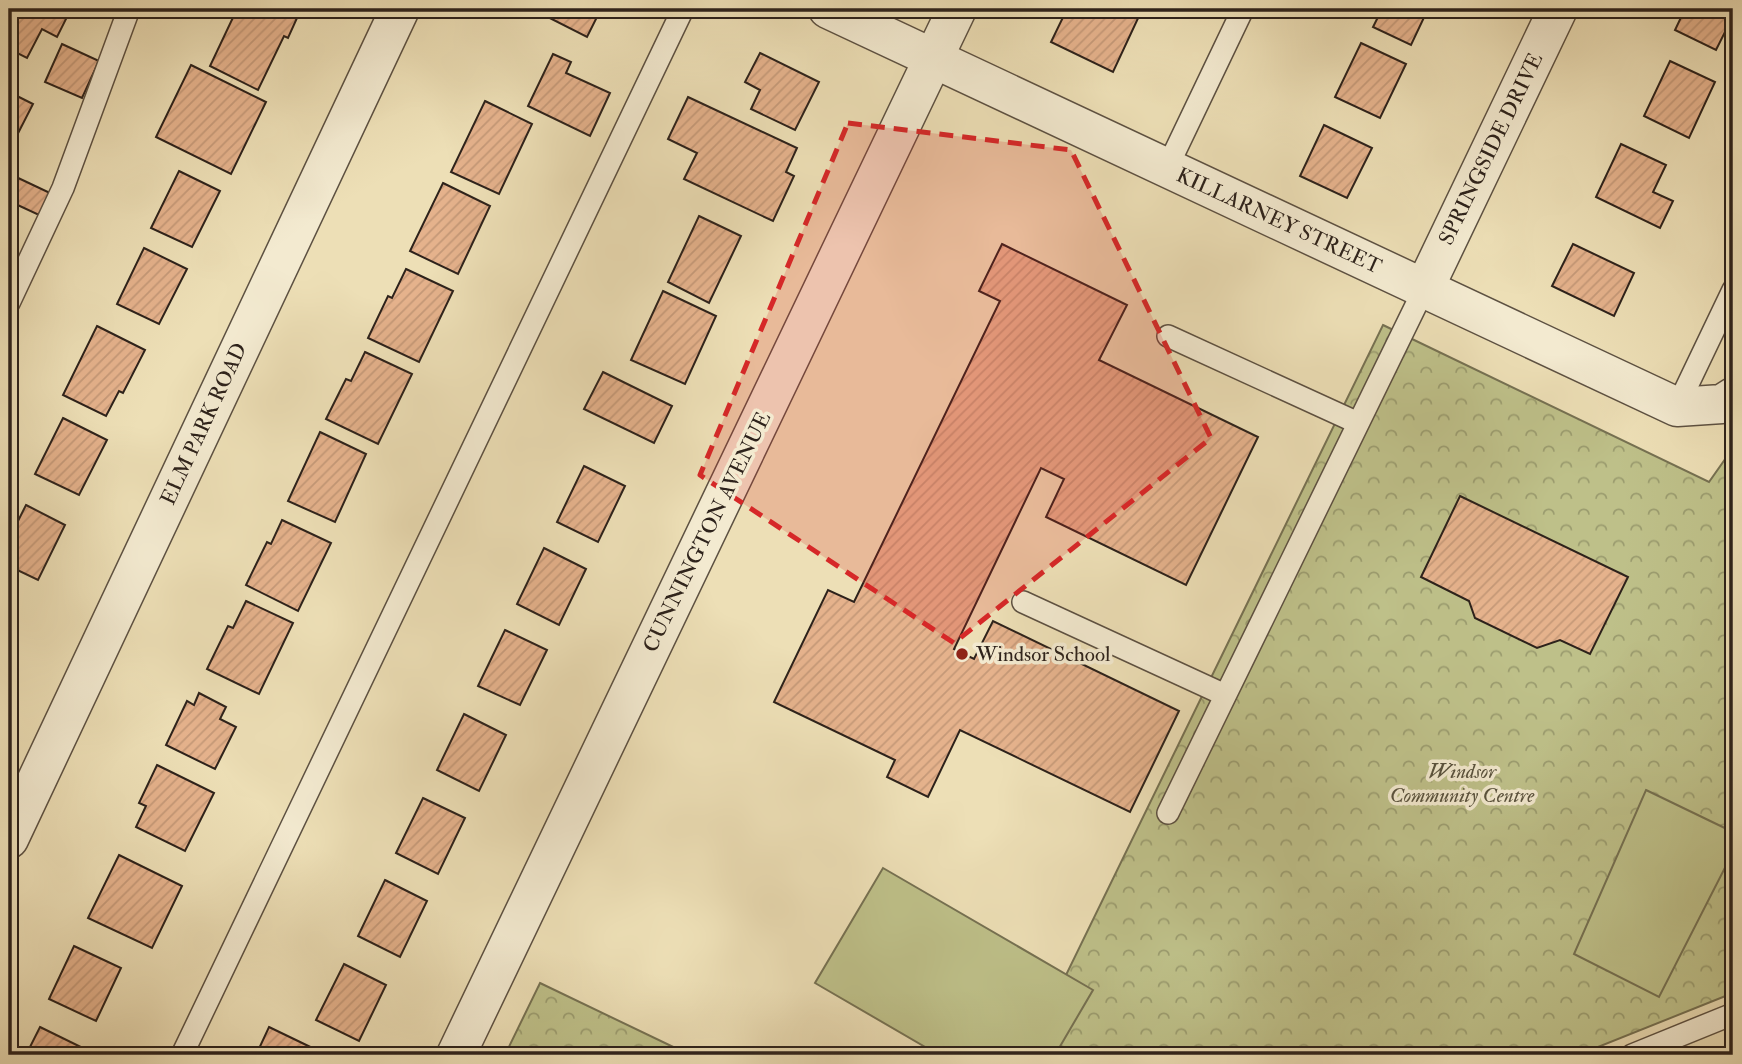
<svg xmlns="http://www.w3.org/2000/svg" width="1742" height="1064" font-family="'IM FELL Double Pica',serif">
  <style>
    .forest { fill: url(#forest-crowns); stroke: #767152; stroke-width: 2 }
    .garden { fill: #bec089; stroke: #767152; stroke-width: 2 }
    .building { fill: url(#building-hatch); stroke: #2d221b; stroke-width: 2 }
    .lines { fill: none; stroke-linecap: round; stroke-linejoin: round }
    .lane-casing { stroke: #5d5142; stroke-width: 24 }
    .street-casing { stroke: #5d5142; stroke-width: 41 }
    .lane { stroke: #f3ead0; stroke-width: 21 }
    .street { stroke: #f3ead0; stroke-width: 38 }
    .marked { fill: #d62828; fill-opacity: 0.2; stroke: #d62828; stroke-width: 5; stroke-dasharray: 14 9; stroke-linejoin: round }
    .poi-dot { fill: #8f2418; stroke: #f3ead0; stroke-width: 2.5 }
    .labels { text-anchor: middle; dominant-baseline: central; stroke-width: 7; stroke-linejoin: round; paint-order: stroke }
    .street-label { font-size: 21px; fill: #2d221b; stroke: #f3ead0 }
    .poi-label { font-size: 21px; fill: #2d221b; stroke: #f3ead0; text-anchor: start }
    .park-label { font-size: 21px; font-style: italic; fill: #58513c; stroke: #f3ead0 }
  </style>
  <defs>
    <pattern id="forest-crowns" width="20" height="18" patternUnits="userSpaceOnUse" patternTransform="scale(1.75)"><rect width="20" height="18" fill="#bec089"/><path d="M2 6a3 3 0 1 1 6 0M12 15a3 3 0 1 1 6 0" fill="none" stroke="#9b9c6f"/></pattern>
    <pattern id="building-hatch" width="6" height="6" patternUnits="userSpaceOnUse" patternTransform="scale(1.75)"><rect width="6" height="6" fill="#e5b28c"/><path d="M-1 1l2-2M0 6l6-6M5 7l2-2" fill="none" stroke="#c59978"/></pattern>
  </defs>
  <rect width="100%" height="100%" fill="#eddfb6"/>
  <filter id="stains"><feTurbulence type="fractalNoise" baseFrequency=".00286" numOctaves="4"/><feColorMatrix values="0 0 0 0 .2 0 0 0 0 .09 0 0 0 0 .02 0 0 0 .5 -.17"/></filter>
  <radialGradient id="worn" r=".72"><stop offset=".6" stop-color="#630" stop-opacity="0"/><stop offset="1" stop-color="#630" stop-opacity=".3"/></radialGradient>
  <g class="forest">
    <path d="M1383,325l326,157 24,-34v545l-155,62h-551z"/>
    <path d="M540,983l150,72h-185z"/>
  </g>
  <g class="garden">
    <path d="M1646,790l87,42v20l-74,145 -85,-43z"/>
    <path d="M883,868l210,122 -38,65h-116l-124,-72z"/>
  </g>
  <g class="building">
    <path d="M9,9h48l11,6 -11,22 -15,-8 -15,29 -18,-9z"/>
    <path d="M237,9h41l19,9 -9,20 -4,-2 -26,54 -48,-24z"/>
    <path d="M532,9h69l-14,28z"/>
    <path d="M1067,9h61l12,5 -27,58 -62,-30z"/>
    <path d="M1382,9h46l-17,36 -38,-18z"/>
    <path d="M1685,9h48v7l-17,34 -41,-20z"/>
    <path d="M1361,43l45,21 -26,54 -45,-21z"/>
    <path d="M62,44l37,17 -17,37 -37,-16z"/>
    <path d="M760,53l59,29 -24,48 -44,-21 9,-19 -15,-8z"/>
    <path d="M553,54l18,8 -5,11 44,20 -20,43 -62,-30z"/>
    <path d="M1670,61l45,21 -26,56 -45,-22z"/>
    <path d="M191,65l75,37 -35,72 -75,-37z"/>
    <path d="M9,92l24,12 -24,47z"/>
    <path d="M688,97l109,51 -11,24 8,4 -21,45 -89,-42 13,-26 -29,-14z"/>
    <path d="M485,101l47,23 -33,70 -48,-22z"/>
    <path d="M1324,125l48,23 -25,50 -47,-22z"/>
    <path d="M1621,144l45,21 -13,27 20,9 -13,27 -64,-31z"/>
    <path d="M179,171l41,20 -28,56 -41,-19z"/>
    <path d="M14,176l36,17 -11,22 -30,-14v-14z"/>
    <path d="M443,183l47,23 -32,68 -48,-23z"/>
    <path d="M699,216l42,20 -32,67 -41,-21z"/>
    <path d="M1002,244l125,61 -28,55 159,77 -72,148 -140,-68 18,-38 -23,-11 -87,181 20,10 19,-38 186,90 -49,101 -170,-82 -32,67 -41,-20 8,-17 -121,-58 54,-112 26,12 146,-301 -21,-10z"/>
    <path d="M1573,244l61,29 -20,43 -62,-30z"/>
    <path d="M144,248l43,21 -28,55 -42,-20z"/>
    <path d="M406,269l47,22 -34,71 -51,-24 20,-42 4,2z"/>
    <path d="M663,291l53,25 -31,68 -54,-24z"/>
    <path d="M97,326l48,24 -22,43 -4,-2 -13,25 -43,-21z"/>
    <path d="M365,352l47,22 -34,70 -52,-25 20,-40 5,2z"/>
    <path d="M603,372l69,34 -18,37 -70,-34z"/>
    <path d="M63,418l44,22 -28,55 -44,-21z"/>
    <path d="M320,432l46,22 -31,68 -47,-21z"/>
    <path d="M584,466l41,20 -27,56 -41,-20z"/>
    <path d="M1460,496l168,81 -38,77 -30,-14 -23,8 -62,-30 -6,-17 -48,-24z"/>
    <path d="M26,505l39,20 -27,55 -29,-14v-27z"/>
    <path d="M282,520l49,23 -33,68 -52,-26 21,-43 4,2z"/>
    <path d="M544,548l42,21 -27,56 -42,-21z"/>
    <path d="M246,601l47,22 -34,71 -52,-25 21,-43 5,2z"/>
    <path d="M505,630l42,20 -27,55 -42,-19z"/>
    <path d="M199,693l27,14 -6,12 16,8 -21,42 -49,-24 21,-44 7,4z"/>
    <path d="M464,714l42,21 -27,56 -42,-21z"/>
    <path d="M157,765l57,28 -29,58 -49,-24 10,-21 -7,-3z"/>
    <path d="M423,798l42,20 -27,56 -42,-21z"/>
    <path d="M119,855l63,31 -30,62 -64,-30z"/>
    <path d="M385,880l42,21 -27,56 -42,-21z"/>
    <path d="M74,946l47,22 -25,53 -47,-22z"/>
    <path d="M344,964l42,21 -27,56 -43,-21z"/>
    <path d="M40,1027l49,24 -2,4h-67l3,-6 5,2z"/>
    <path d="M269,1027l58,28h-71z"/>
  </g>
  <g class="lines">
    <g class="lane-casing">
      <g id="lane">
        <path d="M1167,168l76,-159"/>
        <path d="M9,303l54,-115 66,-179"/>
        <path d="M1168,336l190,87"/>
        <path d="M1677,407l56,-117"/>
        <path d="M1023,602l202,93"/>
        <path d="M1168,813l256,-524"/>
        <path d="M182,1055l501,-1046"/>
        <path d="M1632,1055l101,-41"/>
      </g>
    </g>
    <g class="street-casing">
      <g id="street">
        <path d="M828,9l849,398 45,-3 11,-7"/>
        <path d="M1424,289l134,-280"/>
        <path d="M9,839l391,-830"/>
        <path d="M456,1055l501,-1046"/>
      </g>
    </g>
    <use href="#lane" class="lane"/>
    <use href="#street" class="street"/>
  </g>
  <path class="marked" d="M848,123l223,27 140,288 -257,205 -254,-168z"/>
  <circle class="poi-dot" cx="962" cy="654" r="7"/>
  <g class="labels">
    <g class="street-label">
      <text transform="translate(1491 149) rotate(-64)">SPRINGSIDE DRIVE</text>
      <text transform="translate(1279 221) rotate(25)">KILLARNEY STREET</text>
      <text transform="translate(204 424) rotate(-65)">ELM PARK ROAD</text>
      <text transform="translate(707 532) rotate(-64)">CUNNINGTON AVENUE</text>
    </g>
    <g class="poi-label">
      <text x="976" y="654">Windsor School</text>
    </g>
    <g class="park-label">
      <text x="1462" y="771">Windsor<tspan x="1462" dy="24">Community Centre</tspan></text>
    </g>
  </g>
  <rect width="1742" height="1064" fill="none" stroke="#eddfb6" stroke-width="35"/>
  <rect x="10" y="10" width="1721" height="1043" fill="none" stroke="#2d221b" stroke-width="3.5"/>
  <rect x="18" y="18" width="1707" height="1029" fill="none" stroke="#2d221b" stroke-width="2"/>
  <rect width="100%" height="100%" filter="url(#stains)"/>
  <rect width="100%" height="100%" fill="url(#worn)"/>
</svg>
